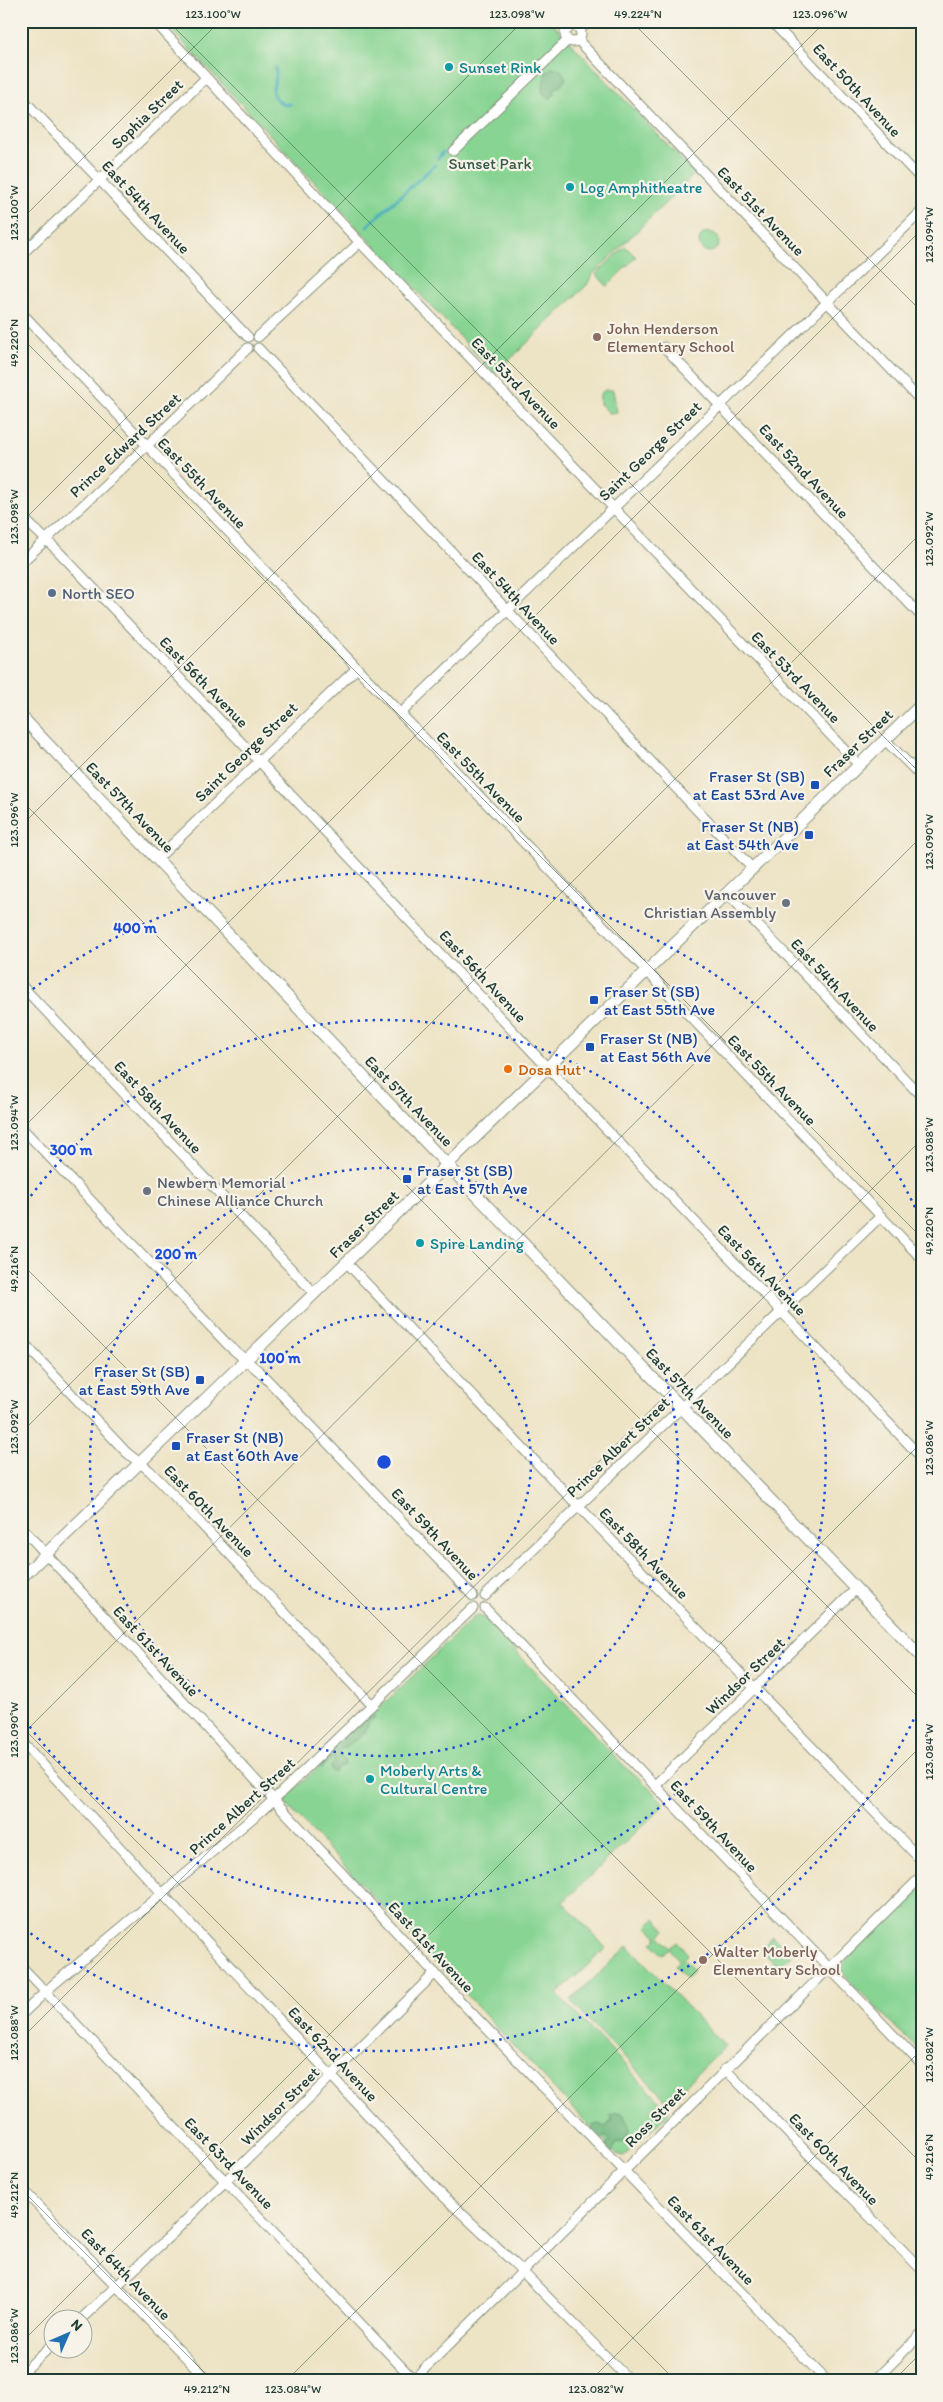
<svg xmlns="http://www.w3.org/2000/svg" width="943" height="2402" font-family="Itim,sans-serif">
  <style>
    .green { fill: #87d493; stroke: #538864 }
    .forest { fill: #6db67d; stroke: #467a58 }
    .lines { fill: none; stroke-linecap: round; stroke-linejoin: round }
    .stream { stroke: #3facbd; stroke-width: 3 }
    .minor-casing { stroke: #86907c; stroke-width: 11 }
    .tertiary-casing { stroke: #86907c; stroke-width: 13 }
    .minor { stroke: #fff; stroke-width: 9 }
    .tertiary { stroke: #fff; stroke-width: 11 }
    .ticks { fill: none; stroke: #1f3d34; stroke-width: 1; stroke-opacity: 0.45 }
    .ring { fill: none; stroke: #1d4ed8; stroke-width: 2.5; stroke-dasharray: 2.5 5 }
    .culture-dot { fill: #0f9aa8; stroke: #f7f3e8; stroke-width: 2 }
    .education-dot { fill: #8d6e63; stroke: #f7f3e8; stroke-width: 2 }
    .service-dot { fill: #5c6f8a; stroke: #f7f3e8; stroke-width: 2 }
    .transit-dot { fill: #1a4fb4; stroke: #f7f3e8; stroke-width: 2 }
    .worship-dot { fill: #6b7280; stroke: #f7f3e8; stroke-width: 2 }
    .food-dot { fill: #e8710a; stroke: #f7f3e8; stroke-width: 2 }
    .labels { text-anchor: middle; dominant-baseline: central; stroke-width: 4.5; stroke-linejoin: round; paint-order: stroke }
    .culture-label { font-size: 16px; fill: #0d838f; stroke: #f7f3e8; text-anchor: start }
    .street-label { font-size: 16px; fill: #1f3d34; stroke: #f7f3e8 }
    .park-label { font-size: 16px; fill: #345b47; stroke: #f7f3e8 }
    .education-label { font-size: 16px; fill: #785e54; stroke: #f7f3e8; text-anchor: start }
    .service-label { font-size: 16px; fill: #4e5e75; stroke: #f7f3e8; text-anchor: start }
    .transit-label { font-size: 16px; fill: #164399; stroke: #f7f3e8; text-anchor: start }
    .worship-label { font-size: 16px; fill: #5b616d; stroke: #f7f3e8; text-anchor: end }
    .food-label { font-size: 16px; fill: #c56008; stroke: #f7f3e8; text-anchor: start }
    .centre { fill: #1d4ed8; stroke: #f7f3e8; stroke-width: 2.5 }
    .ring-label { font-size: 15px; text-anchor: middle; font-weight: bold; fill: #1d4ed8; stroke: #f7f3e8; stroke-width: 4.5; stroke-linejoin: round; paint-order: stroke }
    .neatline { fill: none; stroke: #1f3d34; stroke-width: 2 }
    .ticks-label { font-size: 12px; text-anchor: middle; fill: #1f3d34 }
  </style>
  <rect width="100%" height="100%" fill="#f7f3e8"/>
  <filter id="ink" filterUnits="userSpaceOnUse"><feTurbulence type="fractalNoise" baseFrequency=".02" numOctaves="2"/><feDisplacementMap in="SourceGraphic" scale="10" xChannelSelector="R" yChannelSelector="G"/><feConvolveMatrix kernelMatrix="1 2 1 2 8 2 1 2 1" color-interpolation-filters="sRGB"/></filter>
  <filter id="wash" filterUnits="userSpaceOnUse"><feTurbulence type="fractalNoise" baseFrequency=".0096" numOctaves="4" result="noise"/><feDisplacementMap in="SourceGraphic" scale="20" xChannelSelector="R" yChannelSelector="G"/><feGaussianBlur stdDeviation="1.12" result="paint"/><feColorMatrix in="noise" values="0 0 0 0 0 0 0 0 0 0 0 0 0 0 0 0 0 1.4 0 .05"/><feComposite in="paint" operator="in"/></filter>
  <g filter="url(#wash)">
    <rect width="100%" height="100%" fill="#ede3c5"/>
    <g class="green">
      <path d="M163,21h387l145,153 -103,101 -5,10 -92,89z"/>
      <circle cx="709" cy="242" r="10"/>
      <path d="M625,246l11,11 -29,29 -11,-12z"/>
      <path d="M605,390h8l4,22 -8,1 -9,-9v-10z"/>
      <path d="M479,1616l5,2 148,156 4,1 26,26 1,5 -100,96 43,46 -49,46 113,118 -46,44 -8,-2 -330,-350 2,-8 186,-179z"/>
      <path d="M922,1887v167l-80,-81v-9z"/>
      <path d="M655,1918l11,12 -6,6 10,12 7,-6 11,12 -5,5 11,12 -8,7 -11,-12 5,-5 -10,-12 -7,6 -11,-12 6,-6 -11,-11z"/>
      <path d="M773,1937l18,19 -13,11 -18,-18z"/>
      <path d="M628,1946l97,100 -57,56 -98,-101z"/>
    </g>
    <g class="forest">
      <path d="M553,67l8,3 5,8 -5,8 -6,2 -1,7 -5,4 -7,-7 3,-19z"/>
      <path d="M371,1714l4,3 -7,7 -4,10 -26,18 7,10 -1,3 -8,4v3h-4l-2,-5 4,-5v-6l-13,12 -3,-3 7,-13 8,-2 1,-4 24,-25z"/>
      <path d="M616,2113l7,1 7,14 -4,13 -11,3 -3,9 -6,-5 -1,-3 5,-4 -5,-5 -4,5h-3l-7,-9 3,-7 5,-1 6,3 6,-6 -1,-6z"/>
    </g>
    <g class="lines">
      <g class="stream">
        <path d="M275,68c6,15 -14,23 9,37l6,-1"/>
        <path d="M438,159l5,-7"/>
        <path d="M367,226l68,-61"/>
      </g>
    </g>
  </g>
  <g filter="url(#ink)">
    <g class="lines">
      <g class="minor-casing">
        <g id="minor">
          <path d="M154,21l195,210 510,534"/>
          <path d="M561,21l7,8"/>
          <path d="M771,21l151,159"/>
          <circle cx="573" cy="34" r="8"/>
          <path d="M580,30l8,-9"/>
          <path d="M578,40l344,362"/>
          <path d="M21,97l227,240"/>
          <path d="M453,151l115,-111"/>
          <path d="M21,255l185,-177"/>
          <path d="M21,312l336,356 565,591"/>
          <path d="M258,337l102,-95"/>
          <path d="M664,347l258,270"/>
          <path d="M258,348l494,520"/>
          <path d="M21,516l36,34 202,211 300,319 363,378"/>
          <path d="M21,563l134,-125 93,-90"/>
          <path d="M400,714l522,-503"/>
          <path d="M885,740l37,37"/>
          <path d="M157,859l200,-191"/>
          <path d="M727,893l195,204"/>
          <path d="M21,985l294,309"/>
          <path d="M21,1127l208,219 31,26 213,224"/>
          <path d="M347,1263l183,193 392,405"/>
          <path d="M21,1340l105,112 24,19 36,37 186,197"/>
          <path d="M21,1527l445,480 361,374"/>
          <path d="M485,1596l396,-380"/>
          <path d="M485,1608l437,457"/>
          <path d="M21,1741l418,451 75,71 116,118"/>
          <path d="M655,1785l201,-196"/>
          <path d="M21,1966l394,415"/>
          <path d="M21,2015l33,-31 213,-178 206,-198"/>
          <path d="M725,2069l197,201"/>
          <path d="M21,2188l188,193"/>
          <path d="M80,2320l92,-86 263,-261"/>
          <path d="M21,2374l31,-29"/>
          <path d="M412,2381l510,-505"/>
          <path d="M874,2381l48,-48"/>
        </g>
      </g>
      <g class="tertiary-casing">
        <g id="tertiary">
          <path d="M21,716l414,436 487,505"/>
          <path d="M21,1578l901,-874"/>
        </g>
      </g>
      <use href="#minor" class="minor"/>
      <use href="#tertiary" class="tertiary"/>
    </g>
  </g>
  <path class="ticks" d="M168,21l754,754M631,21l291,291M21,220l199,-199M21,337l901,901M21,523l502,-502M21,800l901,901M21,826l805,-805M21,1130l901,-901M21,1263l901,901M21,1433l901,-901M21,1726l655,655M21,1736l901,-900M21,2039l901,-900M21,2189l192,192M21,2343l901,-901M286,2381l636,-636M590,2381l332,-332M893,2381l29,-29"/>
  <g class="ring">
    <circle cx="384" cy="1462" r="147"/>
    <circle cx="384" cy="1462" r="294"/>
    <path d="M22 1208A442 442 0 1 1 22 1716"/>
    <path d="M920 1706A589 589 0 0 1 21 1926M21 998A589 589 0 0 1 920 1218"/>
  </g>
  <g class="culture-dot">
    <circle cx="449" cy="67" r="5"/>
    <circle cx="570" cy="187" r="5"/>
    <circle cx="420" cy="1243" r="5"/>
    <circle cx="370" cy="1779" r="5"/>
  </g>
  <g class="education-dot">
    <circle cx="597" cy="337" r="5"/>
    <circle cx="703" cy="1960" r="5"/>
  </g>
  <circle class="service-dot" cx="52" cy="593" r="5"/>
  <g class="transit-dot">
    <rect x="810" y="780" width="10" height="10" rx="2.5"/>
    <rect x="804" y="830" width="10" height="10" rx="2.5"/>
    <rect x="589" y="995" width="10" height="10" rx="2.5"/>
    <rect x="585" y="1042" width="10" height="10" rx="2.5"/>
    <rect x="402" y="1174" width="10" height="10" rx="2.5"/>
    <rect x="195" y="1375" width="10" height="10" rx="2.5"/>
    <rect x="171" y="1441" width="10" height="10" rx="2.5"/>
  </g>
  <g class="worship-dot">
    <circle cx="786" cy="903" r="5"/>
    <circle cx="147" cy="1191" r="5"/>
  </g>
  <circle class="food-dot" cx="508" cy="1069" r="5"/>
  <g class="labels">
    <g class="culture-label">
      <text x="459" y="67">Sunset Rink</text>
      <text x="580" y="187">Log Amphitheatre</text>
      <text x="430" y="1243">Spire Landing</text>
      <text x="380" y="1770">Moberly Arts &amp;<tspan x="380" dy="18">Cultural Centre</tspan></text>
    </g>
    <g class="street-label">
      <text transform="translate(857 90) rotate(47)">East 50th Avenue</text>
      <text transform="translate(147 114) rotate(-44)">Sophia Street</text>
      <text transform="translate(146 207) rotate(47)">East 54th Avenue</text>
      <text transform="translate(761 211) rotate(46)">East 51st Avenue</text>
      <text transform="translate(516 383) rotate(46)">East 53rd Avenue</text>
      <text transform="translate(125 445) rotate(-43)">Prince Edward Street</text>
      <text transform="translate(650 451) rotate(-44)">Saint George Street</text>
      <text transform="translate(804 471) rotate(47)">East 52nd Avenue</text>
      <text transform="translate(202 483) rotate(46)">East 55th Avenue</text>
      <text transform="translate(516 598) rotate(47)">East 54th Avenue</text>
      <text transform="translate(796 677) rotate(46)">East 53rd Avenue</text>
      <text transform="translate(204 682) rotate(46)">East 56th Avenue</text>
      <text transform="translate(858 743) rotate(-44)">Fraser Street</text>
      <text transform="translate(246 752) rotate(-44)">Saint George Street</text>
      <text transform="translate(481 777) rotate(46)">East 55th Avenue</text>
      <text transform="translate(130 807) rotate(46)">East 57th Avenue</text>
      <text transform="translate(483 976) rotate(47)">East 56th Avenue</text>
      <text transform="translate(835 985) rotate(47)">East 54th Avenue</text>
      <text transform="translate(772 1080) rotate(46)">East 55th Avenue</text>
      <text transform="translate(409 1101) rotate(46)">East 57th Avenue</text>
      <text transform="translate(158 1107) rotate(47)">East 58th Avenue</text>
      <text transform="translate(364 1224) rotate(-44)">Fraser Street</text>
      <text transform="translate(762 1270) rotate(46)">East 56th Avenue</text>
      <text transform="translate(690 1393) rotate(46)">East 57th Avenue</text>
      <text transform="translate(618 1447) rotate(-44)">Prince Albert Street</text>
      <text transform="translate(209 1511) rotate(46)">East 60th Avenue</text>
      <text transform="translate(435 1534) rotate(47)">East 59th Avenue</text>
      <text transform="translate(644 1553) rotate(46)">East 58th Avenue</text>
      <text transform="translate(156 1651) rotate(47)">East 61st Avenue</text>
      <text transform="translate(745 1676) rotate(-44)">Windsor Street</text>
      <text transform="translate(242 1806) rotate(-42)">Prince Albert Street</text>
      <text transform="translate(714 1826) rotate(47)">East 59th Avenue</text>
      <text transform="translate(431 1947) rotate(47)">East 61st Avenue</text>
      <text transform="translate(333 2054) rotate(47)">East 62nd Avenue</text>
      <text transform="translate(280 2106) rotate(-45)">Windsor Street</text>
      <text transform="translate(655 2117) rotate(-45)">Ross Street</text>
      <text transform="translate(834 2159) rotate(46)">East 60th Avenue</text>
      <text transform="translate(229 2163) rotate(46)">East 63rd Avenue</text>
      <text transform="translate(711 2240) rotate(46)">East 61st Avenue</text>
      <text transform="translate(126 2274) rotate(46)">East 64th Avenue</text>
    </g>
    <g class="park-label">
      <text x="490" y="163">Sunset Park</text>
    </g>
    <g class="education-label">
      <text x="607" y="328">John Henderson<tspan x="607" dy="18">Elementary School</tspan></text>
      <text x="713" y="1951">Walter Moberly<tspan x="713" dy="18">Elementary School</tspan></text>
    </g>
    <g class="service-label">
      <text x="62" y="593">North SEO</text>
    </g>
    <g class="transit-label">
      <text x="805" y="776" text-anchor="end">Fraser St (SB)<tspan x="805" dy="18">at East 53rd Ave</tspan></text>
      <text x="799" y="826" text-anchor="end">Fraser St (NB)<tspan x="799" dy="18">at East 54th Ave</tspan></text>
      <text x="604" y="991">Fraser St (SB)<tspan x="604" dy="18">at East 55th Ave</tspan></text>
      <text x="600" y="1038">Fraser St (NB)<tspan x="600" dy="18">at East 56th Ave</tspan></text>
      <text x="417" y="1170">Fraser St (SB)<tspan x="417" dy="18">at East 57th Ave</tspan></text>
      <text x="190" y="1371" text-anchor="end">Fraser St (SB)<tspan x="190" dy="18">at East 59th Ave</tspan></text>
      <text x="186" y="1437">Fraser St (NB)<tspan x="186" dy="18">at East 60th Ave</tspan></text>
    </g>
    <g class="worship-label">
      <text x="776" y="894">Vancouver<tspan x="776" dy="18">Christian Assembly</tspan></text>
      <text x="157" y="1182" text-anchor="start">Newbern Memorial<tspan x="157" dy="18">Chinese Alliance Church</tspan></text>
    </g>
    <g class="food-label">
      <text x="518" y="1069">Dosa Hut</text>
    </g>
  </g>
  <circle cx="384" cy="1462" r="8" class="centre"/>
  <g class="ring-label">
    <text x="135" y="933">400 m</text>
    <text x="71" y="1155">300 m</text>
    <text x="176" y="1259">200 m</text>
    <text x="280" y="1363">100 m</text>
  </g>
  <rect width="943" height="2402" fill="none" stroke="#f7f3e8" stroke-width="55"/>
  <g transform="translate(68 2334) rotate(45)"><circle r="24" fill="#f7f3e8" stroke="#a1aaa0"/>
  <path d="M0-4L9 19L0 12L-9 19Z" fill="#1f6fb2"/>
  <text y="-8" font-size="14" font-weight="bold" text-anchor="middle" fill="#1f3d34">N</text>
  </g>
  <rect x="28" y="28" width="888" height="2346" class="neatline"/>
  <g class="ticks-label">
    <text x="213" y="18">123.100°W</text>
    <text x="517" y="18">123.098°W</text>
    <text x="638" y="18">49.224°N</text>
    <text x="820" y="18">123.096°W</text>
    <text transform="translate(14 213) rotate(-90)" y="4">123.100°W</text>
    <text transform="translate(929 235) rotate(-90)" y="4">123.094°W</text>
    <text transform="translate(14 343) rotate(-90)" y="4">49.220°N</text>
    <text transform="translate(14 517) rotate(-90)" y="4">123.098°W</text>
    <text transform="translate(929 539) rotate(-90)" y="4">123.092°W</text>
    <text transform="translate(14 820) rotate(-90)" y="4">123.096°W</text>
    <text transform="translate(929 842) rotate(-90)" y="4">123.090°W</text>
    <text transform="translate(14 1123) rotate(-90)" y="4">123.094°W</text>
    <text transform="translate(929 1145) rotate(-90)" y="4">123.088°W</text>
    <text transform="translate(929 1231) rotate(-90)" y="4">49.220°N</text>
    <text transform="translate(14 1269) rotate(-90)" y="4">49.216°N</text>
    <text transform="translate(14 1427) rotate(-90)" y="4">123.092°W</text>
    <text transform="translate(929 1448) rotate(-90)" y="4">123.086°W</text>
    <text transform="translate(14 1730) rotate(-90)" y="4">123.090°W</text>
    <text transform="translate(929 1752) rotate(-90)" y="4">123.084°W</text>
    <text transform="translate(14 2033) rotate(-90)" y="4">123.088°W</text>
    <text transform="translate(929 2055) rotate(-90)" y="4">123.082°W</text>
    <text transform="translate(929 2157) rotate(-90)" y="4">49.216°N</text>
    <text transform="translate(14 2195) rotate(-90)" y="4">49.212°N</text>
    <text transform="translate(14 2336) rotate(-90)" y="4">123.086°W</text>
    <text x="207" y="2393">49.212°N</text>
    <text x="293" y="2393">123.084°W</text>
    <text x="596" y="2393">123.082°W</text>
  </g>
</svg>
